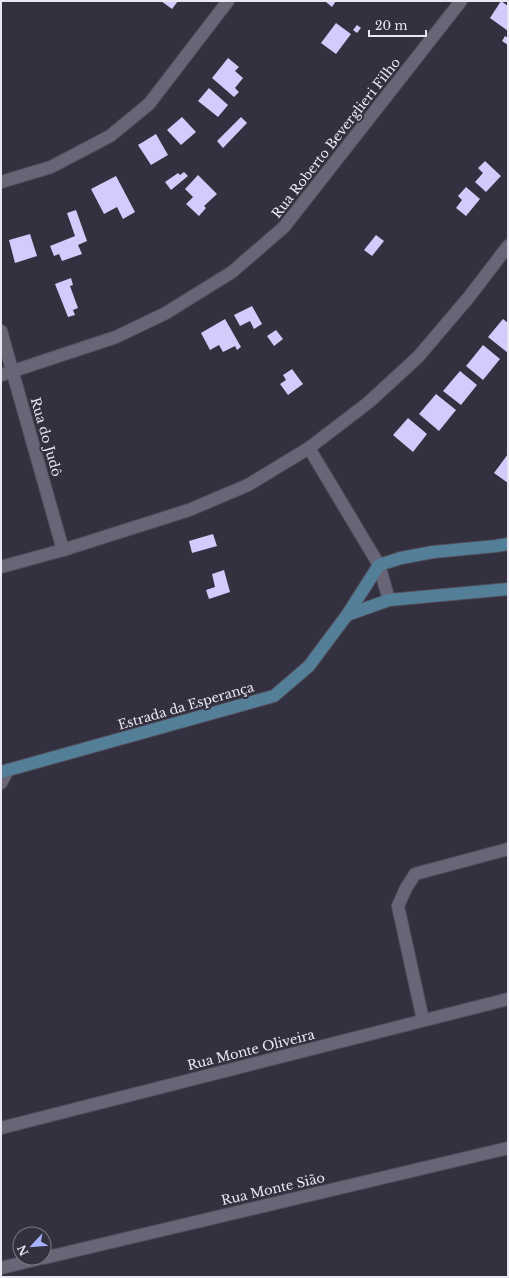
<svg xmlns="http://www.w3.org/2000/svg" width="509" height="1278" font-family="'Libre Baskerville',serif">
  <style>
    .building { fill: #d4cafc }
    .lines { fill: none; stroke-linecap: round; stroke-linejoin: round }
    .street-casing { stroke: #514e5b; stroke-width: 14 }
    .secondary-casing { stroke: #514e5b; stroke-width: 14 }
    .street { stroke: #696577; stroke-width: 12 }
    .secondary { stroke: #547f98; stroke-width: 12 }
    .labels { text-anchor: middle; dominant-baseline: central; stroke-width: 4; stroke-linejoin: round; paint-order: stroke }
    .street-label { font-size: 13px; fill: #e9e8f2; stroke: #33303f }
  </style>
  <rect width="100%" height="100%" fill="#33303f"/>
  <g class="building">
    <path d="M161,1h17l-6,8z"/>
    <path d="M327,1h9l-4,6 -6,-5z"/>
    <path d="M501,1l7,5v25l-18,-13z"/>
    <path d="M336,23l15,11 -15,20 -15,-11z"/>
    <path d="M357,25l4,3 -4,5 -4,-3z"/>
    <path d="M505,36l3,2v7l-6,-4z"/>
    <path d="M228,58l11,9 -4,4 8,7 -8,10 4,4 -5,5 -22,-19z"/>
    <path d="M209,88l19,17 -10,12 -20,-16z"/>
    <path d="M182,117l14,15 -15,13 -14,-15z"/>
    <path d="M241,117l6,6 -24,25 -6,-7z"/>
    <path d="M156,134l12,21 -17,10 -13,-20z"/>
    <path d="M485,161l16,15 -15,16 -11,-10 8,-9 -5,-5z"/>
    <path d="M184,172l4,4 -17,14 -6,-8 13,-9 2,2z"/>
    <path d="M198,175l19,19 -13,12 2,2 -7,8 -13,-12 7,-7 -8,-8z"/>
    <path d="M116,176l19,36 -12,7 -6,-12 -13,7 -13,-25z"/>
    <path d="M466,187l14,12 -14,17 -10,-8 6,-8 -4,-4z"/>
    <path d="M76,210l11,31 -9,4 4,9 -20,7 -3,-7 -5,2 -4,-10 25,-10 -8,-23z"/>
    <path d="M30,234l7,22 -22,7 -6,-23z"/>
    <path d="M376,235l8,6 -12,15 -8,-6z"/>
    <path d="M71,278l2,7 -3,1 8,22 -5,2 2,5 -7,2 -13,-33z"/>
    <path d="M252,306l10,18 -8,5 -4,-8 -10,5 -6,-11z"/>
    <path d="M225,319l16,28 -4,3 -2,-4 -12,6 -4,-7 -9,5 -9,-17z"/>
    <path d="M503,319l5,4v30l-20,-16z"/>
    <path d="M276,330l7,9 -9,7 -7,-10z"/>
    <path d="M483,345l17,14 -17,21 -17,-14z"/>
    <path d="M292,369l11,15 -15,11 -8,-11 6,-4 -3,-5z"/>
    <path d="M460,371l17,14 -16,20 -18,-14z"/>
    <path d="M436,394l20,16 -17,21 -20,-17z"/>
    <path d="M408,418l19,16 -14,18 -20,-17z"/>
    <path d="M508,454v29l-14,-10z"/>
    <path d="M213,534l4,12 -25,7 -3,-12z"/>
    <path d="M224,570l6,22 -21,7 -3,-9 9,-3 -3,-13z"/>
  </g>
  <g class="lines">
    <g class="street-casing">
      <g id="street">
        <path d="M1,182l50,-15 59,-31 39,-32 79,-103"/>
        <path d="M1,331l62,219"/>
        <path d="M1,375l115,-38 50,-24 66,-41 52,-45 177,-226"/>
        <path d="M309,448l70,117 10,35"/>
        <path d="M1,567l62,-17 126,-40 59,-25 61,-37 60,-46 49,-45 51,-60 39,-51"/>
        <path d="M1,783l7,-13"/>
        <path d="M423,1020l-25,-114 8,-18 9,-14 93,-25"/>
        <path d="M1,1128l507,-129"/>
        <path d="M44,1258l464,-110"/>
        <path d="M1,1268l41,-10"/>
      </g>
    </g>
    <g class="secondary-casing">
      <g id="secondary">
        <path d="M347,615l42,-15 119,-11"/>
        <path d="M1,772l273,-76 35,-30 38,-51 32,-50 22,-7 32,-6 63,-6 12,-2"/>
      </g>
    </g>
    <use href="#street" class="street"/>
    <use href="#secondary" class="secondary"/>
  </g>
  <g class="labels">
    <g class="street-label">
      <text transform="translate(336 138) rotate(-52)">Rua Roberto Beverglieri Filho</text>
      <text transform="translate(46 437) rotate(74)">Rua do Judô</text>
      <text transform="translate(186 706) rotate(-16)">Estrada da Esperança</text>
      <text transform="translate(251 1050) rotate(-14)">Rua Monte Oliveira</text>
      <text transform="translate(273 1189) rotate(-13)">Rua Monte Sião</text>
    </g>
  </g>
  <rect width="509" height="1278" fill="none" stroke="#e9e8f2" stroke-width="4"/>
  <g transform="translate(32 1246) rotate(244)"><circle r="19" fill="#33303f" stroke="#7c7a87"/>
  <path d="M0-3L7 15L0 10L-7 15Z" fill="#a7b1fc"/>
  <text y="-6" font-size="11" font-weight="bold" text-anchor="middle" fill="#e9e8f2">N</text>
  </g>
  <path d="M369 30v6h57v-6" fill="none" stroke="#e9e8f2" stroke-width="2"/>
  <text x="375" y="30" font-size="12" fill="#e9e8f2" stroke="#33303f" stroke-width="3" paint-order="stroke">20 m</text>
</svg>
